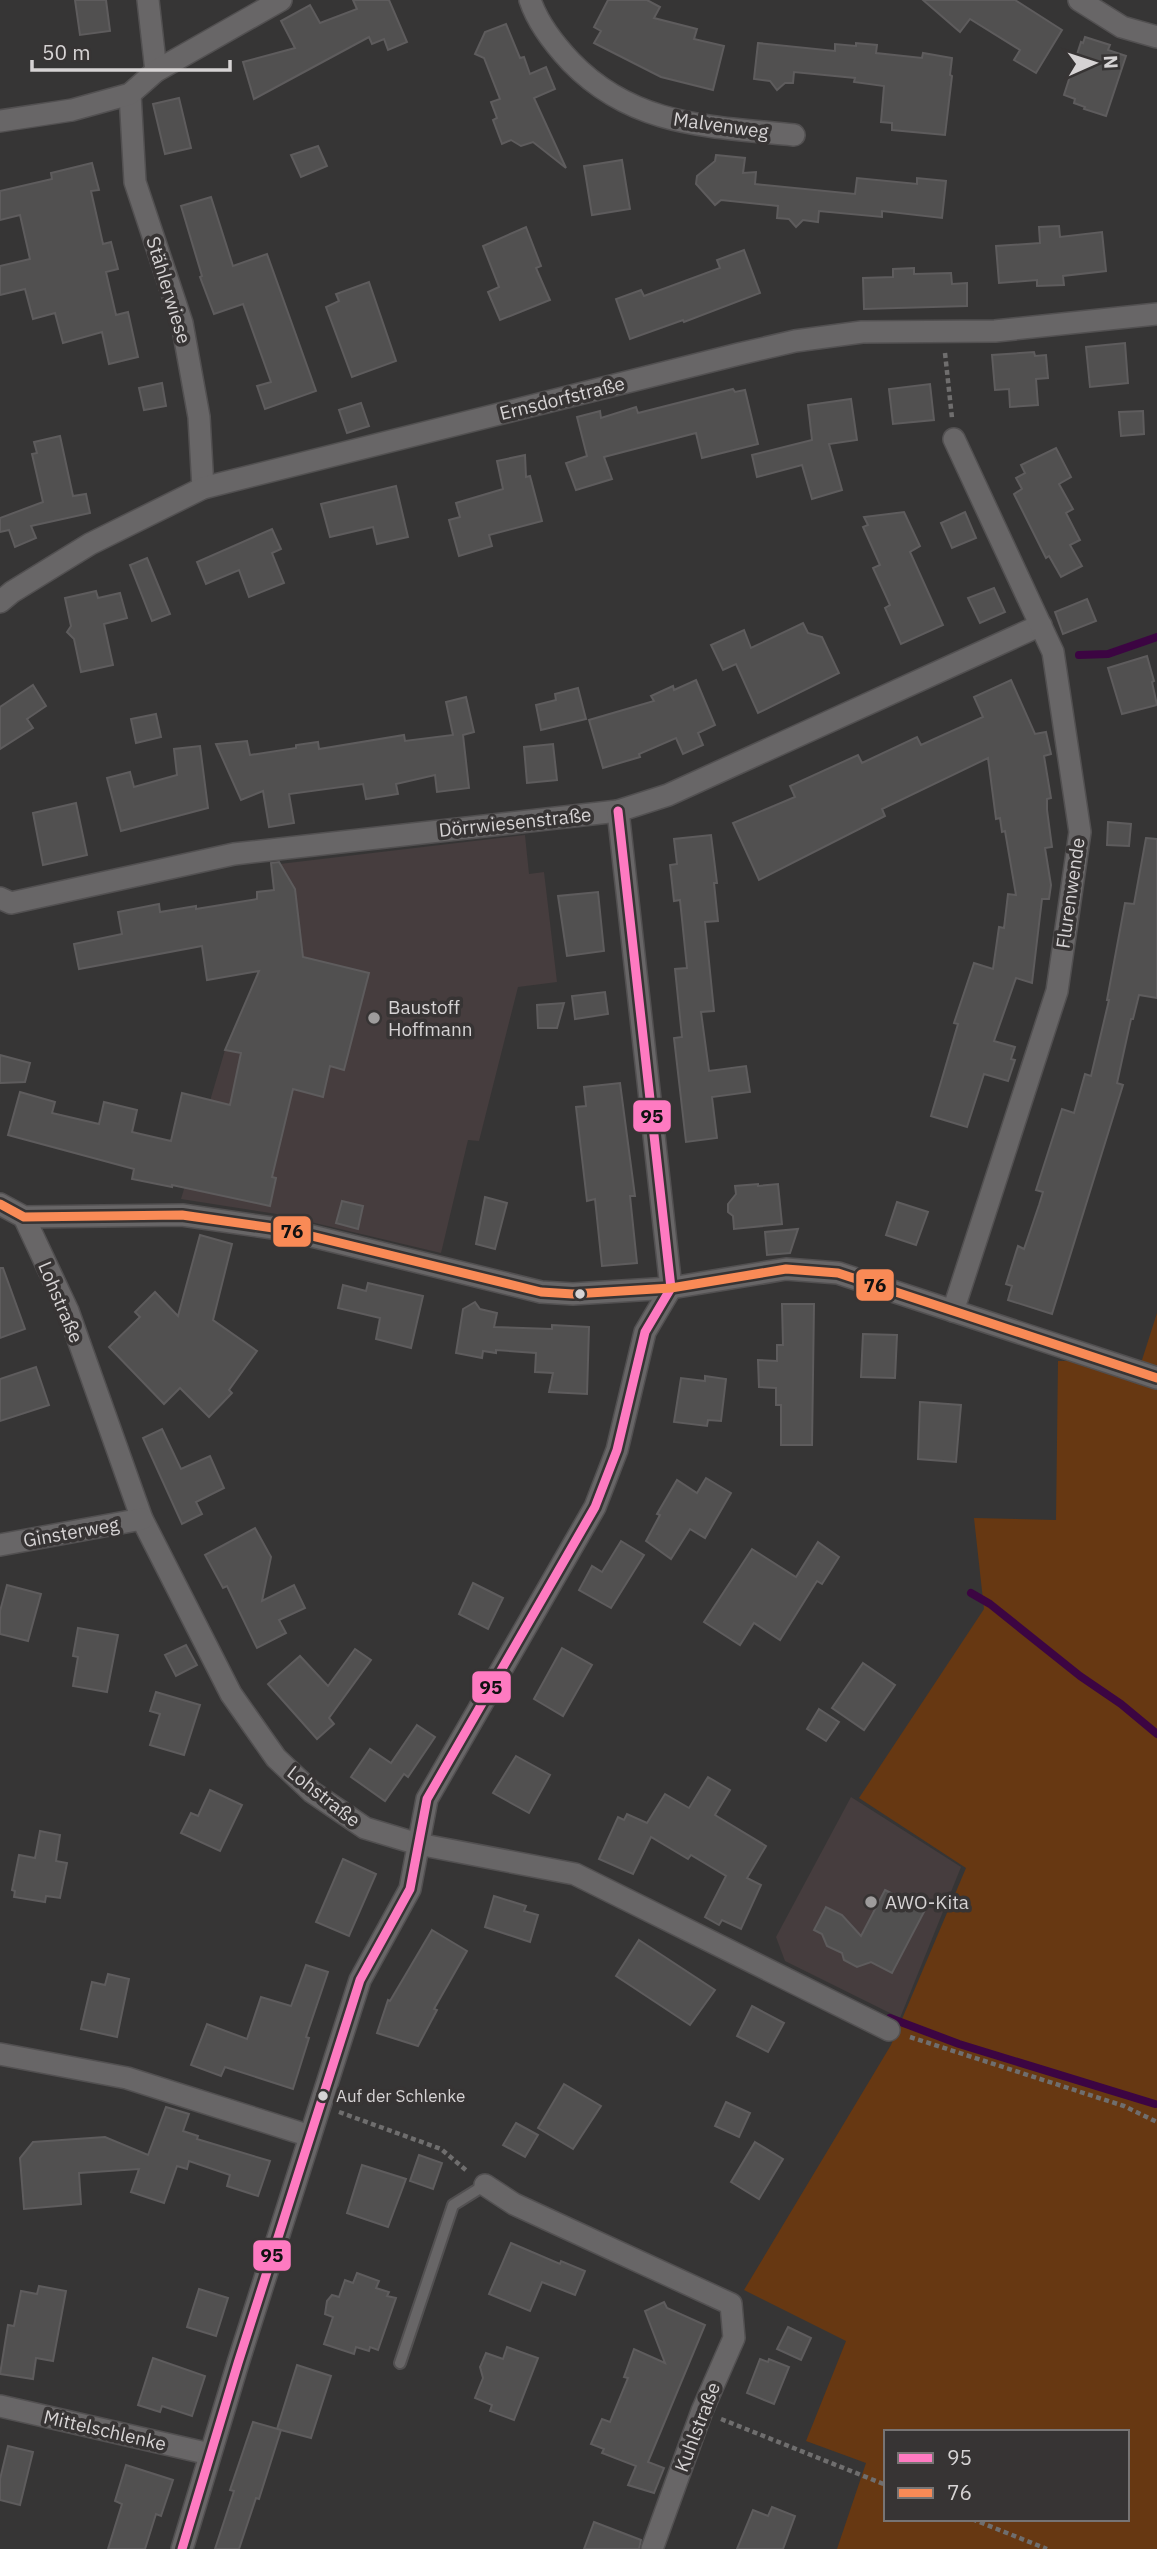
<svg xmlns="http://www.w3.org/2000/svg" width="1157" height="2549" font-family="'IBM Plex Sans',sans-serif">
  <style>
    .built { fill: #463d3e }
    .green { fill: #673812; fill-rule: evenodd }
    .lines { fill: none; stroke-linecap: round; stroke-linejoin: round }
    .stream { stroke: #3c0542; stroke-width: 8 }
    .building { fill: #515050; stroke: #5e5c5d; stroke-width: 2 }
    .lane-casing { stroke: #525051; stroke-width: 14 }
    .street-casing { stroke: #525051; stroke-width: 24 }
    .path { stroke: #6f6e6e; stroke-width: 4.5; stroke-dasharray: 5 3.5; stroke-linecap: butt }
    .lane { stroke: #686667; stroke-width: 10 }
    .street { stroke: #686667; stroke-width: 21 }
    .bus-1-casing { stroke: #373434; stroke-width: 14 }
    .bus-2-casing { stroke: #373434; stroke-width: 14 }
    .bus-1 { stroke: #fe7ac1; stroke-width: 9 }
    .bus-2 { stroke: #f98a56; stroke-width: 9 }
    .poi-dot { fill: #9e9c9c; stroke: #373434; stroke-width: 2.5 }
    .bus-dot { fill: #d6d3d4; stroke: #373434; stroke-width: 2.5 }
    .labels { text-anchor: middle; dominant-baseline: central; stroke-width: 7; stroke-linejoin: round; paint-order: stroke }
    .bus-label { font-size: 17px; fill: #d6d3d4; stroke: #373434; text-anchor: start }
    .street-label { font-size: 19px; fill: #d6d3d4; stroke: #373434 }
    .poi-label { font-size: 19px; fill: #d6d3d4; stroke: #373434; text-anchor: start }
    .line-badge { stroke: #373434; stroke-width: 2.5 }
    .pale-badge-label { font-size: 19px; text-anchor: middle; font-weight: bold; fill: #111 }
  </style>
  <rect width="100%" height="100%" fill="#363535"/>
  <g class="built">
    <path d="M525,835l4,39 15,-2 13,110 -39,5 -39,154 -11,-1 -27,113 -164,-39 -96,-15 44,-149 53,-121 -7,-64z"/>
    <path d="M851,1797l110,70 -61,151 -115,-57 -9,-24z"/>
  </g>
  <path class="green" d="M1157,1313v1236h-320l29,-86 -60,-22 40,-100 -102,-51 147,-245 75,-177 -107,-70 125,-189 -10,-91 82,2 2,-159 84,-1zM886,2432h241v87h-241z"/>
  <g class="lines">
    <g class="stream">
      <path d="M1079,655l29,-1 49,-17"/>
      <path d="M971,1593l19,11 90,72 41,28 36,30"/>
      <path d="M890,2018l69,26 196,60"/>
    </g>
  </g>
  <g class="building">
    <path d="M75,0h31l4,31 -30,4z"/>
    <path d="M353,0h36l18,42 -19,8 -4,-11 -12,5 -3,-7 -115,62 -11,-37 52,-14 -14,-27 29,-16 10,18 37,-14z"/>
    <path d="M608,0h39l13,7 -6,11 43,11 -3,10 30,7 -11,44 -52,-13 -67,-34 7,-12 -7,-4z"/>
    <path d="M923,0h92l47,30 -26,43 -22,-13 6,-10 -50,-31 -10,13z"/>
    <path d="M506,24l14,34 4,-1 6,17 16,-7 9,22 -21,9 32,70 -33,-26 -12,4 -10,-6 -9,4 -9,-24 4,-2 -6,-16 9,-3 -16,-41 -9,-4 10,-22z"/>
    <path d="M1085,37l25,8 -2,5 18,6 -20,60 -22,-7 1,-2 -11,-4 1,-4 -11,-4 17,-53 2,1z"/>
    <path d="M758,43l77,8v-7l21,2v-3l21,2 -1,8 46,5 1,-5 29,5 -2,17 2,1 -7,59 -53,-5v-7l-11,-1 3,-36 -30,-4 1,-4 -61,-6 -1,11h-8l-8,7 -7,-9 -16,-2z"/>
    <path d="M179,98l12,50 -26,6 -12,-50z"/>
    <path d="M318,146l9,20 -26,11 -10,-22z"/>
    <path d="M716,155l29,3 -2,15 13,-1 -1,12 100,10 2,-16 60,6v-6l29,3 -4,37 -60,-7v6l-63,-6 -1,11 -15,-2 -7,7 -7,-8 -12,-1 1,-12 -57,-6 -6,5 -19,-21 1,-8 18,-15z"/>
    <path d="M622,160l8,49 -38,6 -8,-49z"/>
    <path d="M92,163l7,27 -8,1 12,53 8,-2 7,27 -12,3 10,43 12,-3 10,45 -29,7 -7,-32 -39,11 -8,-30 -22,6 -8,-30 -25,6v-29l30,-7 -10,-44 -20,5v-29l52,-12 -1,-6z"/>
    <path d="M211,197l22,69 34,-12 49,137 -51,18 -8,-23 14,-4 -28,-78 -29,10 -14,-37 2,-1 -21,-70z"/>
    <path d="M1059,226l1,11 42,-5 4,39 -43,5 1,9 -27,1v-6l-38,3 -3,-37 44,-3 -1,-16z"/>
    <path d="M526,227l15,39 -5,2 14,32 -50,20 -12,-28 11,-5 -16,-41z"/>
    <path d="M744,250l16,43 -76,29 -1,-2 -53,19 -14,-40 25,-9 3,6 76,-28 -3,-8z"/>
    <path d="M914,268v6l37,-1 1,11 15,-1v23l-103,3 -1,-31 30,-1v-8z"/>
    <path d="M369,282l27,79 -44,16 -26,-70 13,-6 -3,-7z"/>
    <path d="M1125,343l3,40 -38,4 -4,-40z"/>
    <path d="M1034,352l1,4 11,-1 2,23 -12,1 2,26 -28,2 -1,-18 -14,1 -3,-35z"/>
    <path d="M162,383l4,23 -22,4 -5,-22z"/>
    <path d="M930,384l4,36 -41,4 -4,-35z"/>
    <path d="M733,389l2,3 10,-2 13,54 -56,14 -6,-25 -92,24 8,22 -36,11 -10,-27 21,-7 -10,-39 23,-6 1,7 35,-11 2,6z"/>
    <path d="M851,399l6,41 -28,4 13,46 -30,9 -10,-34 -45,12 -5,-22 60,-15 -4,-35z"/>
    <path d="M361,403l8,23 -22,7 -8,-23z"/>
    <path d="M1143,411l1,23 -23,2 -2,-24z"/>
    <path d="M60,436l13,60 13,-2 4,19 -59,13 5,12 -21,9 -6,-17 -9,2v-14l43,-16 -11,-48 5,-1 -3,-11z"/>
    <path d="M1056,448l15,29 -12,7 14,25 -7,4 14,27 -10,5 12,21 -21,11 -12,-21 -3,2 -32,-64 8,-5 -6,-11 9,-5 -4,-8z"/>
    <path d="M525,455l1,22 4,-1 12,45 -53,14 3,11 -33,10 -10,-36 11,-3 -4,-14 47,-14 -6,-28z"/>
    <path d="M396,486l12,51 -31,7 -4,-17 -43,10 -9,-33z"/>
    <path d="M904,512l16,34 -10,6 33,73 -42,19 -16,-36 5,-3 -17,-37 7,-3 -17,-38 5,-2 -4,-8z"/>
    <path d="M965,512l11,26 -24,10 -11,-25z"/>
    <path d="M272,529l9,20 -9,4 12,30 -35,14 -10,-27 -33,14 -9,-22z"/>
    <path d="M147,558l23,56 -18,7 -22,-56z"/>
    <path d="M994,588l11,24 -25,11 -12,-25z"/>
    <path d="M96,591l2,7 22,-5 7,25 -23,6 9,41 -32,7 -7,-33 -7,-7 4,-6 -6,-28z"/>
    <path d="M1087,599l9,22 -33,13 -8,-22z"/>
    <path d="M803,623l5,10 14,4 17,36 -81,40 -22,-49 -13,6 -12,-25 33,-15 7,18z"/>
    <path d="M1147,656l7,25 -2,1 5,23 -35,9 -14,-46z"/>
    <path d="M696,680l19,45 -17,8 5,12 -20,9 -7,-16 -37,16 1,3 -37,11 -14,-48 65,-19 -3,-5 22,-10 1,4z"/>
    <path d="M1011,680l24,54 11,-2 5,22 -7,2 7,42 -4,1v11l5,37 -7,1 6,37 -2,14h-7l-10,84 -16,-5 -22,63 21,6 -4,12 4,1 -7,21 -24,-7 -17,53 -36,-11 27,-92 -4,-1 20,-60 19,6 6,-42 5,1 4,-34 8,1 -11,-64 -3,1 -2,-14 -4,1 -8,-61 -106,51 3,7 -126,64 -26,-57 62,-26 -5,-11 68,-31 4,8 55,-26 4,8 62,-28 -9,-20z"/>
    <path d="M33,685l13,21 -19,13 6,9 -33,21v-42z"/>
    <path d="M578,688l8,31 -45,11 -5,-25 20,-5 -1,-6z"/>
    <path d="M466,697l8,35 -11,3 6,53 -32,4 -2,-17 -39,9 2,10 -32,5 -3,-15 -74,10 5,29 -25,4 -6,-36 -22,9 -25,-56 31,-3 3,14 46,-7v-3l22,-3 1,7 85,-14 1,6 48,-6 -7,-33z"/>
    <path d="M156,714l5,23 -25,6 -5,-24z"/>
    <path d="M553,744l4,36 -30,3 -3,-36z"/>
    <path d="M200,746l8,62 -87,23 -14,-53 23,-6 4,15 43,-12 -3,-26z"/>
    <path d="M76,803l11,52 -44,10 -10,-52z"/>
    <path d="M1108,822l23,2 -2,22 -22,-1z"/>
    <path d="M711,835l6,48h-3l4,38 -13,1 9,89 -13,1 8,59 37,-5 4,26 -38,5 5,41 -31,4 -12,-104 8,-1 -7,-68 12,-1 -7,-68 -6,1 -4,-36 7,-1 -3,-25z"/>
    <path d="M1146,838l11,1v159l-18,-3 -6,24h-2l-14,64 6,2 -71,229 -44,-14 4,-14 -6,-2 12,-38 6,3 15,-44 4,-13 -7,-2 26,-81 12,4 11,-39 6,2 18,-76h-2l18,-97 9,1z"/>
    <path d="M279,862l16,27 8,68 66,16 -25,97 -14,-4 -7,31 -30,-8 -21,88 4,1 -6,28 -98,-21v2l-40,-8 2,-10 -126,-34 12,-43 35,10 -3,11 47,11 5,-22 33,8 -5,22 39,9 11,-48 48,12 11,-52 -16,-3 34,-79 -52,9 -5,-34 -123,23 -5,-25 48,-10 -4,-22 41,-8 1,8 36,-6v3l61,-10v-7l17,-2 -3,-27z"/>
    <path d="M598,892l6,59 -37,5 -9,-60z"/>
    <path d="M605,992l3,22 -33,5 -3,-23z"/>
    <path d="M564,1003l-7,25h-19l-1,-23z"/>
    <path d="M0,1055l30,8 -5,19 -25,1z"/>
    <path d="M620,1083l15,113h-5l7,67 -35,3 -7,-67 -8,2 -11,-94 10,-1 -2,-19z"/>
    <path d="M758,1184v2l20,-2 4,40 -48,5 -1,-13 -5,-4v-8l8,-10 -1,-8z"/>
    <path d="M485,1197l22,6 -12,46 -19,-5z"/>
    <path d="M342,1201l21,5 -5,23 -22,-6z"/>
    <path d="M897,1202l31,10 -12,33 -30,-10z"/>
    <path d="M798,1229l-8,24 -23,2 -2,-23z"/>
    <path d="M200,1235l32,9 -19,76 44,31 -28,39 3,3 -23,24 -29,-29 -16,16 -55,-57 31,-30 -5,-5 20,-20 23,24z"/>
    <path d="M0,1268h3l22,61 -25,9z"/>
    <path d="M368,1283l55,13 -12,52 -35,-9 4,-21 -42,-10 5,-23 23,6z"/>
    <path d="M475,1302l5,7 17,4 -3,14 58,2v-4l37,2 -2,67 -38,-2 4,-19 -18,-1 1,-19 -40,-3v3l-13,-2 -1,7 -26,-5 7,-44z"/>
    <path d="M782,1304h32l-2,141h-31v-40h-5v-17l-17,-1 -1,-27 19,1v-16h6z"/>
    <path d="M863,1334l34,1 -2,43 -34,-1z"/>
    <path d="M36,1367l13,38 -49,16v-42z"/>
    <path d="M705,1376l21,3 -5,42 -13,-1 -1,6 -33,-4 7,-44 24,3z"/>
    <path d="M920,1402l41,3 -5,57 -38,-3z"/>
    <path d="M162,1429l19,40 29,-13 14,32 -28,14 6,12 -20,10 -39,-86z"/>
    <path d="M706,1478l25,15 -26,45 -15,-9 -19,30 -25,-18 14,-26 -3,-1 20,-34 20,13z"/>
    <path d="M255,1528l16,29 -9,44 32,-16 11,23 -26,12 7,13 -29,15 -30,-62 -4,2 -18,-33z"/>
    <path d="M621,1541l23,14 -33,53 -32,-18 13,-24 10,6z"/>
    <path d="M818,1542l21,15 -17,27 -5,-3 -37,59 -26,-17 -14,22 -36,-23 48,-73 44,28z"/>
    <path d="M473,1583l30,15 -15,31 -29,-15z"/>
    <path d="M7,1585l34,9 -13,47 -28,-7v-23z"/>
    <path d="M78,1628l40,7 -11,57 -34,-6 5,-29 -5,-1z"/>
    <path d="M186,1645l11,20 -21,11 -11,-21z"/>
    <path d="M562,1648l30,17 -29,51 -29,-17z"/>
    <path d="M355,1649l16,11 -42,58 5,6 -17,15 -49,-55 32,-28 28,30z"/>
    <path d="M863,1663l32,22 -31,45 -32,-22z"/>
    <path d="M156,1692l44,13 -16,50 -34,-10 10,-31 -10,-3z"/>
    <path d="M819,1709l20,13 -13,19 -19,-12z"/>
    <path d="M417,1725l18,12 -27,40 -4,-3 -19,27 -34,-24 19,-28 21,14z"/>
    <path d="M516,1756l34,19 -21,38 -36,-20z"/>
    <path d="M708,1777l22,13 -15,25 51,31 -19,32 14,7 -20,44 -19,-9 -3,5 -14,-8 21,-41 -35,-21 -3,4 -37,-22 -18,37 -34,-15 19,-42 6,3 3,-6 20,9 18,-29 24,14z"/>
    <path d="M210,1790l32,15 -22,46 -39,-18 10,-20 7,3z"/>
    <path d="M40,1831l20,4 -4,26 11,2 -7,35 -14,-2 -1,6 -31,-5 1,-6 -3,-1 7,-35 16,3z"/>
    <path d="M343,1859l33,15 -27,62 -33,-14z"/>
    <path d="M885,1890l40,20 -33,63 -21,-11 -14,5 -13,-7 -2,-7 -15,-7 -5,-12 -8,-4 12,-23 16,8 19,21z"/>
    <path d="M494,1896l32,10 -2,5 14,4 -8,27 -45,-15z"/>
    <path d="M432,1930l35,21 -33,58 3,1 -19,36 -41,-13 11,-33 2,1z"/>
    <path d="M639,1940l76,50 -25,35 -74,-49z"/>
    <path d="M306,1965l22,7 -22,65 3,1 -16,51 -68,-22 -4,9 -30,-11 16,-41 40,15 14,-42 30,9z"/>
    <path d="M108,1974l21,5 -12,58 -36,-8 11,-47 13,3z"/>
    <path d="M752,2006l32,17 -16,29 -31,-16z"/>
    <path d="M564,2084l37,22 -28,43 -35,-21z"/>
    <path d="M726,2102l24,11 -11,24 -24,-11z"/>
    <path d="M166,2107l23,7 -6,17 15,5 -1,3 73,22 -12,35 -31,-10 3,-11 -41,-14 -2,8 -10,-3 -13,37 -33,-11 8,-23 -60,4 2,31 -57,5 -4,-51 13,-16 72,-5 43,18z"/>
    <path d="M516,2123l22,12 -13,22 -22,-12z"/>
    <path d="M755,2142l28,17 -24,40 -28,-17z"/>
    <path d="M419,2155l23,8 -9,26 -23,-8z"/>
    <path d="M362,2165l44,14 -18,48 -41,-14z"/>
    <path d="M511,2243l49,21 1,-3 24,10 -10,24 -33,-13 -12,29 -41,-17z"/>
    <path d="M357,2273l22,8 -3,7 13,4 -2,4 9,2 -18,52 -8,-3 -1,4 -13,-4 -2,7 -30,-10 9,-27 -8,-3 2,-13 5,-6 7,2 6,-17 8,3z"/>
    <path d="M39,2286l27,5 -13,70 -17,-3 -3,21 -33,-5 8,-49 6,1 7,-35 16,3z"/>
    <path d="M199,2289l29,9 -12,38 -29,-9z"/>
    <path d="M664,2302l3,6 38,17 -57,137 16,6 -10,25 -26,-8 8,-19 -34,-13 2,-4 -13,-5 11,-25 8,3 18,-44 -4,-1 10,-28 31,14 -20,-52z"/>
    <path d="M788,2327l23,11 -10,22 -24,-11z"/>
    <path d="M507,2347l31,11 -24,62 -24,-9 2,-6 -17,-7 8,-20 -3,-11 6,-14 17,6z"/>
    <path d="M153,2358l52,18 -13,40 -30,-10 -2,6 -22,-7z"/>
    <path d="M760,2359l8,3 1,-3 20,8 -15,37 -27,-11z"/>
    <path d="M297,2365l34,11 -20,62 -34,-9z"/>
    <path d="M253,2422l28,8 -22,69 -3,-1 -17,51h-24l19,-58 -4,-1z"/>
    <path d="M8,2446l25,6 -13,53 -20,-5v-21z"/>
    <path d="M126,2465l47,15 -12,36 -5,-2 -11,35h-37l14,-45 -7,-3z"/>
    <path d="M772,2507l23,9 -12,33h-46l16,-39 15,6z"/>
    <path d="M594,2522l47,18 -2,9h-55z"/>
  </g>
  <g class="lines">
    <g class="lane-casing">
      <path id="lane" d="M400,2363l53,-158 32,-20"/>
    </g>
    <g class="street-casing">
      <g id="street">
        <path d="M148,0l8,71"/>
        <path d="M530,0c8,24 24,44 41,62 63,65 139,64 223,73"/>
        <path d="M1079,0l43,27 35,10"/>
        <path d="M130,94l5,88 47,141 17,94 4,71"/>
        <path d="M0,121l72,-11 58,-16 26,-23 125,-71"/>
        <path d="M0,602l12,-10 78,-48 113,-56 536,-134 56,-13 67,-9 133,-1 162,-17"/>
        <path d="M0,898l11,5 223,-49 384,-43 50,-16 373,-170"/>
        <path d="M0,1204l24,13 158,-2 105,15 254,62 32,2 98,-6 115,-19 52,4 319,105"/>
        <path d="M24,1217l44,94 74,208 89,175 45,64 36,34 53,36 53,16 157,30 314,156"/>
        <path d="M953,1311l104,-320 23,-159 -27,-180 -99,-213"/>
        <path d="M0,1545l142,-26"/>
        <path d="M0,2054l127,24 183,58"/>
        <path d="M485,2185l29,19 217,100 3,34 -32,73 -50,138"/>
        <path d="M0,2406l210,48"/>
        <path d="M182,2549l56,-186 122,-383 50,-91 17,-90 168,-292 22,-57 28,-118 26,-44 -53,-477"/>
      </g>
    </g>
    <g class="path">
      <path d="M945,353l7,65"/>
      <path d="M910,2037l214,69 33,16"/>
      <path d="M339,2112l102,37 26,22"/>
      <path d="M721,2419l165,66"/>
      <path d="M972,2519l75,30"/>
    </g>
    <use href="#lane" class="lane"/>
    <use href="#street" class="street"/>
    <g class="bus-1-casing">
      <path id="bus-1" d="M182,2549l56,-186 122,-383 50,-91 17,-90 168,-292 22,-57 28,-118 26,-44 -53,-477"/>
    </g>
    <g class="bus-2-casing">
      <path id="bus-2" d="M0,1204l24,13 158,-2 105,15 254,62 32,2 98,-6 115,-19 52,4 319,105"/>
    </g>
    <use href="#bus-1" class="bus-1"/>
    <use href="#bus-2" class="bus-2"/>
  </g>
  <g class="poi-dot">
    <circle cx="374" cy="1018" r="7"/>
    <circle cx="871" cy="1902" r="7"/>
  </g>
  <g class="bus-dot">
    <circle cx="580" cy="1294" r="6"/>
    <circle cx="323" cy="2096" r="6"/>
  </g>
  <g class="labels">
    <g class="bus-label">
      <text x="336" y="2096">Auf der Schlenke</text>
    </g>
    <g class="street-label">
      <text transform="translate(721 125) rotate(8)">Malvenweg</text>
      <text transform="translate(169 290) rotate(73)">Stählerwiese</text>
      <text transform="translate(562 398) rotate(-14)">Ernsdorfstraße</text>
      <text transform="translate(515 822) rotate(-6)">Dörrwiesenstraße</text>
      <text transform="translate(1070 893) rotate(-82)">Flurenwende</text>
      <text transform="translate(61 1302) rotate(67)">Lohstraße</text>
      <text transform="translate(71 1532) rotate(-10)">Ginsterweg</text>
      <text transform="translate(324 1796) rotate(38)">Lohstraße</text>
      <text transform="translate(697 2427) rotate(-69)">Kuhlstraße</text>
      <text transform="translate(105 2430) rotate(13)">Mittelschlenke</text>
    </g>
    <g class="poi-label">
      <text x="388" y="1007">Baustoff<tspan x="388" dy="22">Hoffmann</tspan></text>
      <text x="885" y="1902">AWO-Kita</text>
    </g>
  </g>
  <g class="line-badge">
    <rect x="632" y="1099" width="40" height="34" rx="7" fill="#fe7ac1"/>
    <rect x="272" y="1215" width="40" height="33" rx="7" fill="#f98a56"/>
    <rect x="855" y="1268" width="40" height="34" rx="7" fill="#f98a56"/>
    <rect x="471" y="1670" width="41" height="34" rx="7" fill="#fe7ac1"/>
    <rect x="252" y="2239" width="40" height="33" rx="7" fill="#fe7ac1"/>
  </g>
  <g class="pale-badge-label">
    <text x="652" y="1123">95</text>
    <text x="292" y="1238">76</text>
    <text x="875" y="1292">76</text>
    <text x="491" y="1694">95</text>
    <text x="272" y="2262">95</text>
  </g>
  <rect x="884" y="2430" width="245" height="91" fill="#373434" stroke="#777474" stroke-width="2"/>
  <rect x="898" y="2453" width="35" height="10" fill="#fe7ac1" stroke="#777474" stroke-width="2"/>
  <text x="947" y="2465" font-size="21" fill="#d6d3d4">95</text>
  <rect x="898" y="2488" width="35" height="10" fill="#f98a56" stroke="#777474" stroke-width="2"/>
  <text x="947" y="2500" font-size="21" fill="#d6d3d4">76</text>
  <g transform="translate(1094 63) rotate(87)" stroke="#373434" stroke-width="5" paint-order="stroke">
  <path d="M0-5L12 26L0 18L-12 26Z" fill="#d6d3d4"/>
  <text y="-10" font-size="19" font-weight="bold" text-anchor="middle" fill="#d6d3d4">N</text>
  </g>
  <path d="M32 60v10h198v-10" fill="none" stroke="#d6d3d4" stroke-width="3.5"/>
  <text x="42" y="60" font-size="21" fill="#d6d3d4" stroke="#373434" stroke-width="5" paint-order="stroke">50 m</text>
</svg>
